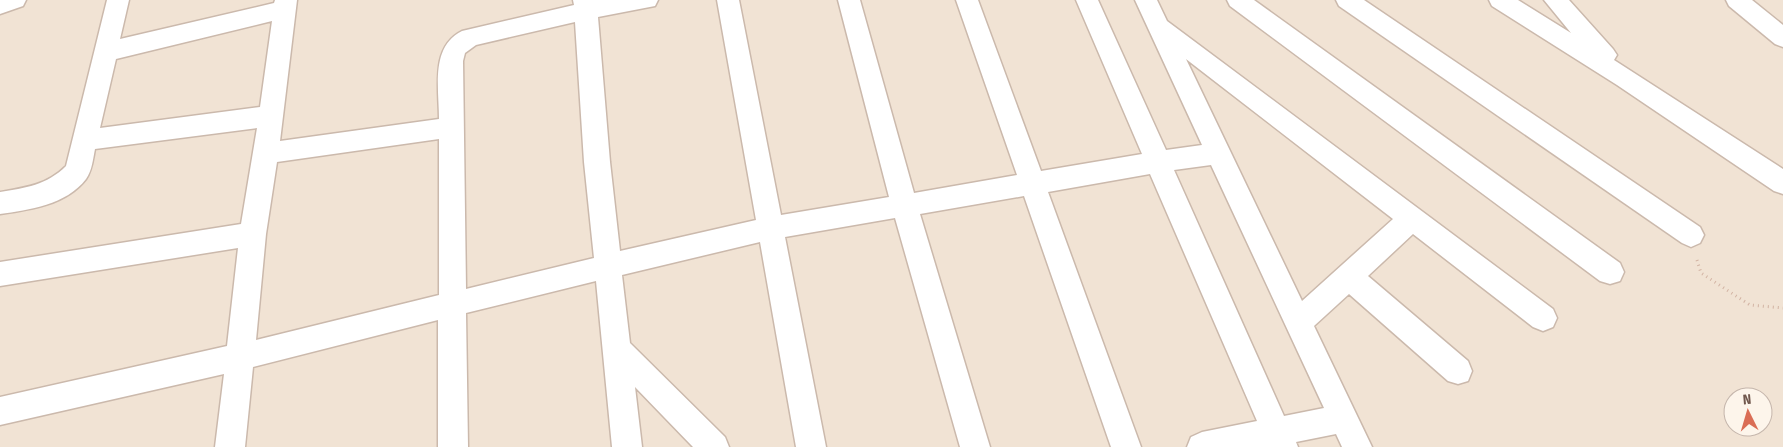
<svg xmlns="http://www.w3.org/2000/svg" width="1783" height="447" font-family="'Fira Sans Condensed',sans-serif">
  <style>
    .residential { fill: #f1e3d4; fill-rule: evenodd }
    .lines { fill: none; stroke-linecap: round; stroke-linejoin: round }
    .minor-casing { stroke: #cbb9ac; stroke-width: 3 }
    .path { stroke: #d2b3a3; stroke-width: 3; stroke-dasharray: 1 4; stroke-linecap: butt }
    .minor { fill: #fff; fill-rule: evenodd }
  </style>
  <rect width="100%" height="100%" fill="#faf1e5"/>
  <path class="residential" d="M0,0h1783v447h-1783zM1733,397h30v30h-30z"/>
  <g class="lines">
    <g class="minor-casing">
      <g id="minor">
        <path d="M0,0h26l-3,6 -23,8z"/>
        <path d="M107,0h22l-9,39 154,-36 1,-3h22l-17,141 159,-22c0,-31 -9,-72 23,-88l112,-26 -1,-5h85l-3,6 -57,11 12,145 10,89 136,-31 -39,-220h22l42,215 108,-18 -51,-197h22l54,193 103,-18 -61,-175h22l63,171 101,-17 -66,-154h22l68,150 36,-5 -67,-145h22l10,21 386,288 4,9 -4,9 -10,4 -10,-4 -120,-93 -45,42 100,85 4,10 -4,10 -10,3 -10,-3 -99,-87 -35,32 58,121h-30l-6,-13 -40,8 2,5h-111l4,-10 11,-5 55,-11 -107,-247 -102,18 93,255h-30l-87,-251 -104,18 70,233h-30l-65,-229 -110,19 41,210h-30l-36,-205 -138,33 8,68 95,94 4,10h-36l-58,-60 7,60h-30l-16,-166 -130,32 2,134h-30v-127l-185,47 -8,80h-30l9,-73 -224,51v-28l227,-51 11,-98 -238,38v-24l241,-38 16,-96 -162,21c-2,10 -3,22 -9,30 -20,26 -57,31 -86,35v-22c25,-4 47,-7 66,-26zM272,21l-12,86 -160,21 16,-69zM575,22l9,140 10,96 -128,31 -3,-228 2,-8 11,-8zM1186,59l207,160 -91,82zM439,139v156l-183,45 10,-106 11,-72zM1211,165l113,243 -40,8 -110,-246z"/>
        <path d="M1227,0h27l366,263 4,9 -4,9 -10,3 -10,-3 -370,-275z"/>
        <path d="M1336,0h28l336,227 4,8 -4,8 -9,4 -9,-4 -343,-237z"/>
        <path d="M1489,0h29l53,33 -27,-33h25l44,49 4,6 -3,5 169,109v25l-9,-3 -157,-106 -125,-79z"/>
        <path d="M1726,0h26l31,25v22l-8,-3 -46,-38z"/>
      </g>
    </g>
    <path class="path" d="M1697,260l4,13 49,32 33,3"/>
    <use href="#minor" class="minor"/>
  </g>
  <g transform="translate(1748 412) rotate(355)"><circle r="24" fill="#fdf5eb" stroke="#c5b6ac"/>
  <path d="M0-4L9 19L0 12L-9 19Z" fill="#da6d55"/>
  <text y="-8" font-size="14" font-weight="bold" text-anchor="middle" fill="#71584d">N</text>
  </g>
</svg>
